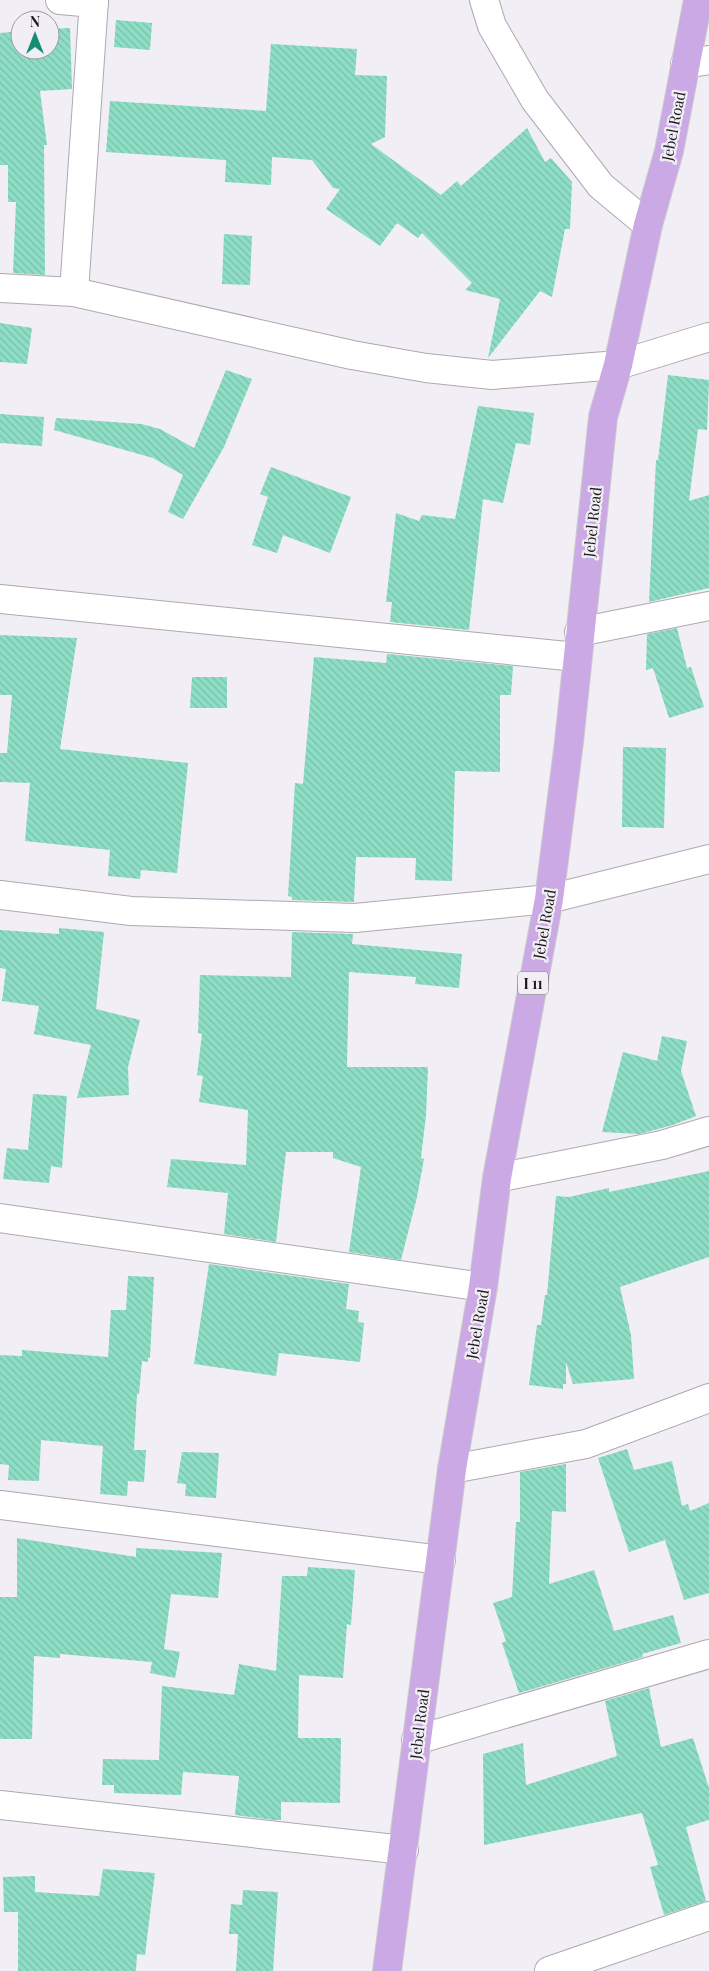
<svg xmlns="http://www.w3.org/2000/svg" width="709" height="1971" font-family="'Playfair Display',serif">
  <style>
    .building { fill: url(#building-back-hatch) }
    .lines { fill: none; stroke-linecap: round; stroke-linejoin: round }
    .minor-casing { stroke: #ada9b0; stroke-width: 30 }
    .major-casing { stroke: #cdcdcd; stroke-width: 30 }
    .minor { stroke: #fff; stroke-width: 28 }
    .major { stroke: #cba9e5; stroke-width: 28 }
    .labels { text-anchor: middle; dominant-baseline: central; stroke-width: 4.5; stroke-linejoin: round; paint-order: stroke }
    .shield { fill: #f2eef5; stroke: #5c5a5e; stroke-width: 1 }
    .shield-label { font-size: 14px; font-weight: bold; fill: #1c1a1d }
    .street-label { font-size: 15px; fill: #1c1a1d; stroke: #f2eef5 }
  </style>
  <defs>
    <pattern id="building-back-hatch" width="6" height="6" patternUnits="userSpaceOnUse" patternTransform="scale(1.25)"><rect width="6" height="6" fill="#8ddec5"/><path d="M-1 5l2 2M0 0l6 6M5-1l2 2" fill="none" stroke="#79bea9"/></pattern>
  </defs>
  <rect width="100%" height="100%" fill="#f2eef5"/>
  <g class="building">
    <path d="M116,20l36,3 -2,27 -36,-3z"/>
    <path d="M70,28l2,61 -32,2 7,54h-3l1,130 -32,-2 3,-71h-8v-37h-8v-132l20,-2v19h30v-21z"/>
    <path d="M271,44l86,5 -2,26 32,1 -2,61 -14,7 70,51 16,-14 4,5 66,-58 18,34 6,-4 21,24 -2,47h-5l-13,68 -12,-6 -52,67 12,-59 -35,-9 7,-7 -50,-50 -4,5 -21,-15 -17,23 -54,-37 14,-20 -7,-1 -21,-28 -40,-3 -1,28 -46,-3 1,-22 -120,-8 4,-51 156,10z"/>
    <path d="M224,234l28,2 -2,49 -28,-1z"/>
    <path d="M0,323l32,5 -5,36 -27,-2z"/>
    <path d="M226,370l26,9 -28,68 -41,72 -15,-7 15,-37 -30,-17 -99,-28 2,-12 85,6 19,5 34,19z"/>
    <path d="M668,375l41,5 -2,50 -9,-1 -9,72 20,-6v93l-60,14 7,-142h2z"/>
    <path d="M478,406l56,7 -4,32 -14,-2 -13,60 -20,-4 -14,131 -79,-8 2,-20h-6l10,-89 23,8 3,-6 33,4z"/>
    <path d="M0,414l44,3 -2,29 -42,-3z"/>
    <path d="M271,467l80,30 -21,56 -47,-18 -6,18 -25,-8 16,-48 -8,-3z"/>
    <path d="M677,628l10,40 4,-1 13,40 -35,11 -16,-50 -7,2 1,-36z"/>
    <path d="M0,635l77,3 -17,111 128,14 -11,110 -36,-3 -1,9 -32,-3 2,-26 -85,-9 5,-58 -30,-1v-29h7l5,-58h-12z"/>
    <path d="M387,654l126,12 -2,29h-11v77l-45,-1 -3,110 -37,-1 1,-22 -60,-1 -2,45 -62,-2v-3l-4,-1 7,-113 8,1 11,-127 72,6z"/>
    <path d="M192,677h35v31h-37z"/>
    <path d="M623,747l43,1 -2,80 -42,-1z"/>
    <path d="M59,928l45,4 -8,77 44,11 -12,47 1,28 -52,3 14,-53 -57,-11 5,-28 -37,-5 4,-32 -6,-1v-38l59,4z"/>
    <path d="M292,932l61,2 -1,10 110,10 -3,34 -44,-4 1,-7 -67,-5 -2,95h81l-2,48 -5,43 3,1 -7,38 -16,63 -52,-8 12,-85 -28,-9v-6h-47l-10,90 -52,-8 4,-41 -61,-6 4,-28 75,6 2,-55 -49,-8 4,-26 -6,-1 5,-41 -4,-1 2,-58 91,2z"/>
    <path d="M662,1036l25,5 -6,30 15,45 -23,9 -34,9 -37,-2 21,-80 34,9z"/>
    <path d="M33,1094l34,2 -5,72 -11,-2 -2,17 -46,-4 4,-31 21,2z"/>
    <path d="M709,1171v86l-89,30 11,48 3,44 -61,5 -7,-22v22h-3v5l-34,-4 8,-60h4l4,-30h2l9,-99 13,1 40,-9v4z"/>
    <path d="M209,1264l140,20 -3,25 13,2 -1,11 6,1 -4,39 -81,-9 -3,23 -82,-12z"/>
    <path d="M128,1276l26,1 -4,81 -2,-1v5l-6,-1 -3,33h-2l-3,56h12l-2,32 -16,-1 -1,15 -27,-2 3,-48 -62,-6 -2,41 -31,-1 1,-15 -9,-1v-109l22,1v-6l86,7 3,-47h15z"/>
    <path d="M627,1449l7,21 38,-9 10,45 6,-2 2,7 19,-8v90l-25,7 -19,-60 -36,12 -31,-94z"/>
    <path d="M182,1452l37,1 -3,45 -31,-2 1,-12 -9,-1z"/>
    <path d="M566,1464v48l-14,-1 -3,73 45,-14 20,61 59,-16 8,28 -39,11 1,3 -124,36 -17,-50 4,-2 -13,-38 19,-6 4,-75h4v-50z"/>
    <path d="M17,1538l119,19v-9l86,5 -4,45 -47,-4 -7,55 16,3 -5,26 -25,-5 2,-11 -92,-8v4l-26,-2 -2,83h-32v-142h17z"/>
    <path d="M308,1567l47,3 -4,55 -4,-1 -4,54 -44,-3 -1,63h43l-1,65 -59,-1v18h-7l-39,-5 4,-39 -56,-4 -2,23 -67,-2v-8h-12l1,-26 56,1 3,-74 72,9 5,-31 37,7 6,-95h25z"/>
    <path d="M649,1688l12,59 32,-9 16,50v32l-23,7 20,74 -42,14 -14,-48 8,-2 -16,-52 -158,32 -1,-91 40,-11 3,42 91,-29 -12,-55z"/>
    <path d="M103,1869l52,4 -10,82 -8,-1 -1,17h-118v-59h-14l-1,-35 32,-1v16l64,4z"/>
    <path d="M243,1890l35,2 -5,79h-37l2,-37h-9l2,-30 11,1z"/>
  </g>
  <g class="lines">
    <g class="minor-casing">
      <g id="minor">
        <path d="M60,0l34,3"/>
        <path d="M484,0l8,26 43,74 66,86 47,39"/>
        <path d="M685,64l24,-4"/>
        <path d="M0,288l74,4 278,63 74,13 66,7 126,-10 91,-28"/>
        <path d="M74,292l20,-292"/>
        <path d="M0,599l577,58"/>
        <path d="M579,632l130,-26"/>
        <path d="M0,895l131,16 224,7 194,-19 160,-40"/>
        <path d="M497,1178l165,-33 47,-14"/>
        <path d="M0,1218l483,69"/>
        <path d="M452,1469l134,-25 123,-46"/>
        <path d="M0,1505l441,55"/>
        <path d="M416,1740l293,-86"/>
        <path d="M0,1805l404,45"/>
        <path d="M549,1971l160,-55"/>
      </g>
    </g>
    <g class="major-casing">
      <path id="major" d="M387,1971l65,-502 31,-182 14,-109 52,-279 20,-157 34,-325 15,-52 30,-140 21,-74 29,-151"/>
    </g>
    <use href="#minor" class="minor"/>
    <use href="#major" class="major"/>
  </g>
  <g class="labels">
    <rect class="shield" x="518" y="971.5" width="30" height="23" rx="4"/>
    <g class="shield-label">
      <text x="533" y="983">I 11</text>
    </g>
    <g class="street-label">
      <text transform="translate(673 126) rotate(-79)">Jebel Road</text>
      <text transform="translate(592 522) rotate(-84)">Jebel Road</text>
      <text transform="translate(544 924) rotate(-80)">Jebel Road</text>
      <text transform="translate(477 1324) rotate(-80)">Jebel Road</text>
      <text transform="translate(419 1724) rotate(-83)">Jebel Road</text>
    </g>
  </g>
  <g transform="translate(35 35)"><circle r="24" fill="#f2eef5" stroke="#9c999f"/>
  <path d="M0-4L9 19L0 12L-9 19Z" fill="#148f74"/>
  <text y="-8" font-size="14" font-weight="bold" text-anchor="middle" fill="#1c1a1d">N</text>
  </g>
</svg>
